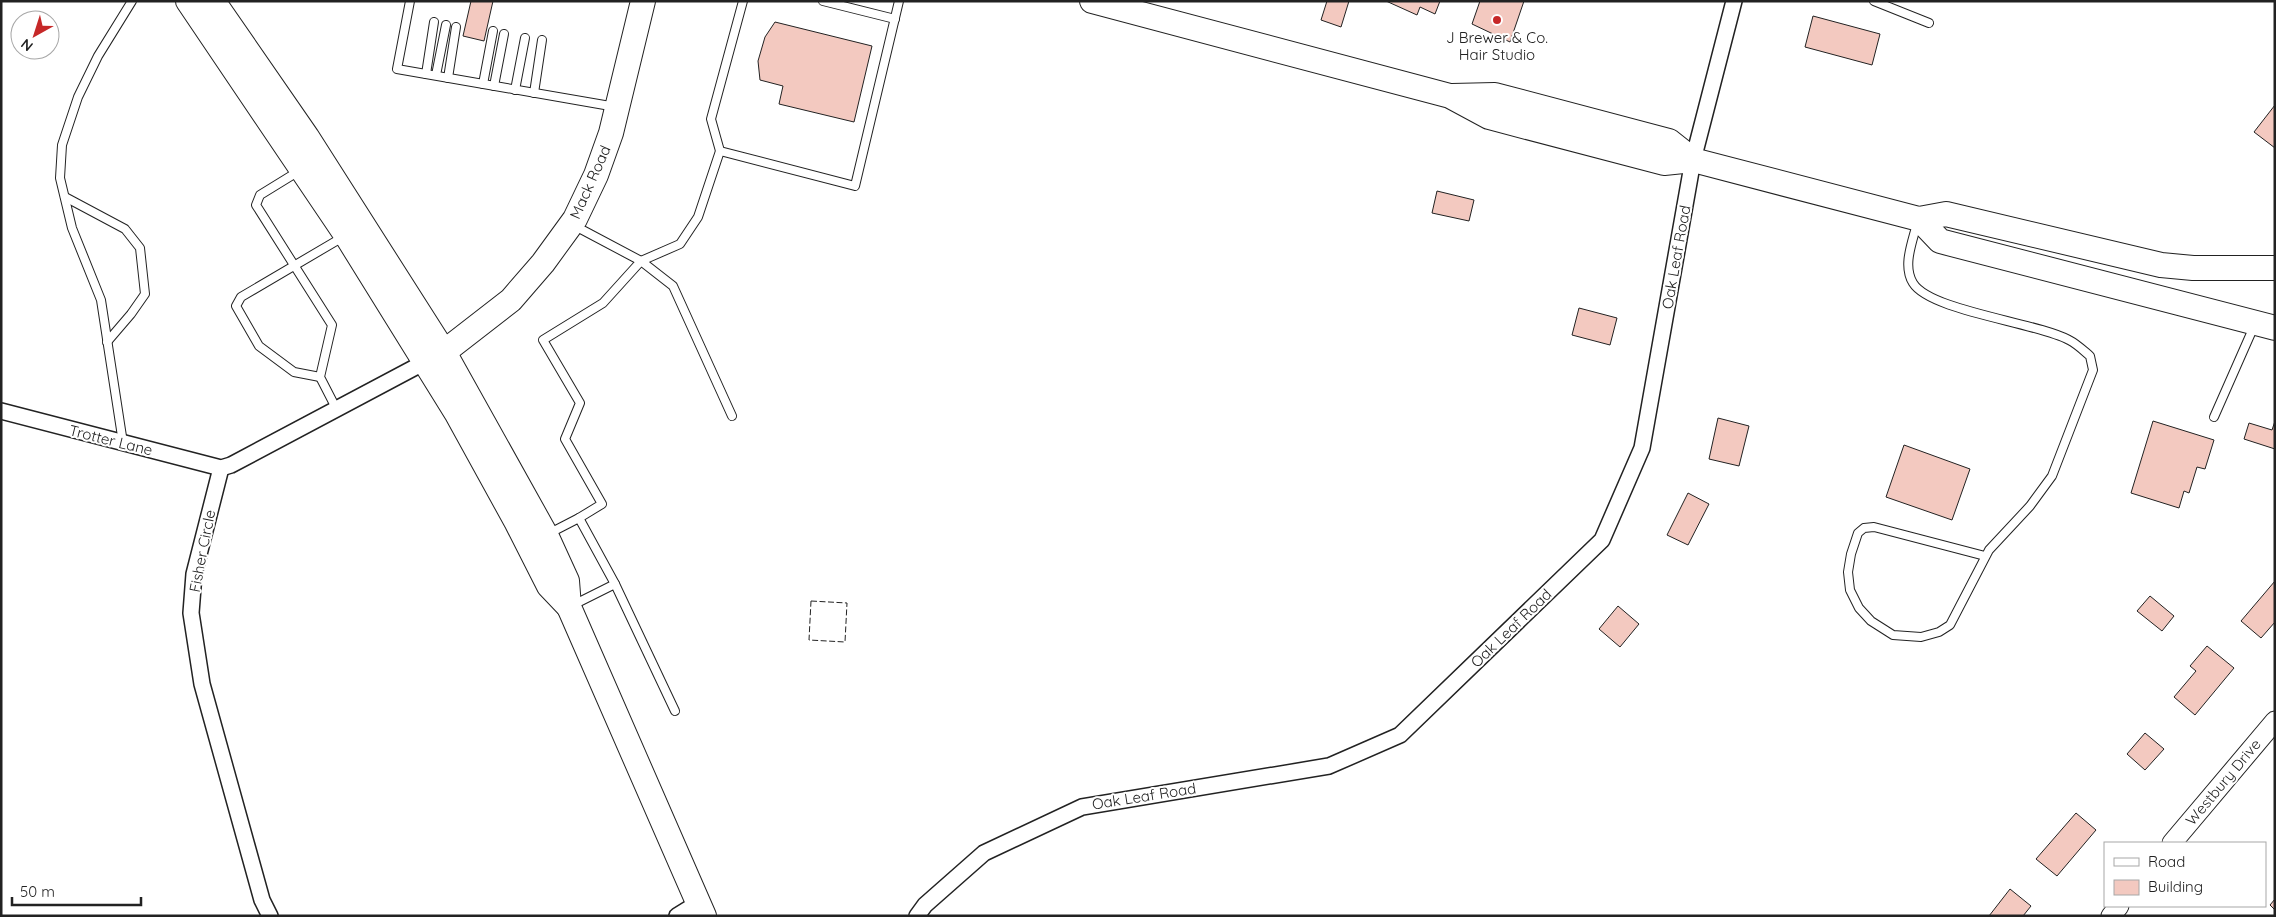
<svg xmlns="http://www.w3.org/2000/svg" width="2276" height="917" font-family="Quicksand,sans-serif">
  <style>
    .building { fill: #f3c9c0; stroke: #222 }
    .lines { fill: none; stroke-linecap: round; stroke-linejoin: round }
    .service-casing { stroke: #222; stroke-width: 10 }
    .minor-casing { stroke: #222; stroke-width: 18 }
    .tertiary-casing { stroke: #222; stroke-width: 21 }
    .primary-casing { stroke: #222; stroke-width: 26 }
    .service { stroke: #fff; stroke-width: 8 }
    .minor { stroke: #fff; stroke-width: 15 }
    .tertiary { stroke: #fff; stroke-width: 19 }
    .primary { stroke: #fff; stroke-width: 24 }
    .fence { stroke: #222; stroke-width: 1; stroke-dasharray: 6 2.5; stroke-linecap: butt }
    .poi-dot { fill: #c62828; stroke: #fff; stroke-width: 2 }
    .labels { text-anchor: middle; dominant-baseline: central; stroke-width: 4; stroke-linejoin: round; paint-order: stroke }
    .poi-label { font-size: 15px; fill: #222; stroke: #fff }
    .street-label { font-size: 15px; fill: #222; stroke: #fff }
  </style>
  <rect width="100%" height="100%" fill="#fff"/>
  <g class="building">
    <path d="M471,1h22l-9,40 -21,-5z"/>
    <path d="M1327,1h22l-8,26 -20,-7z"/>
    <path d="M1386,1h54l-5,13 -15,-7 -3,8z"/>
    <path d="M1480,1h44l-14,41 -38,-18z"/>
    <path d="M1813,16l67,18 -8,31 -67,-18z"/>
    <path d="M775,22l97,24 -18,76 -75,-18 4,-18 -23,-6 -2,-19 7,-24z"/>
    <path d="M2275,105v43l-21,-16z"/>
    <path d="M1437,191l37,9 -5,21 -37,-8z"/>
    <path d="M1579,308l38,10 -7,27 -38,-10z"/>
    <path d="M1718,418l31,8 -10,40 -30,-7z"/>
    <path d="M2153,421l61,19 -9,29 -8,-2 -8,26 -5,-2 -5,17 -48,-15z"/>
    <path d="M2275,421v28l-31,-10 5,-16 23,7z"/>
    <path d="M1904,445l66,24 -18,51 -66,-23z"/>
    <path d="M1688,493l21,11 -21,41 -21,-10z"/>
    <path d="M2275,581v41l-14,16 -20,-17z"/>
    <path d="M2150,596l24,20 -12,15 -25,-20z"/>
    <path d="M1618,606l21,18 -19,23 -21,-18z"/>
    <path d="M2207,646l27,22 -39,47 -21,-18 22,-26 -6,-5z"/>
    <path d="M2145,733l19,16 -19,21 -18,-16z"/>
    <path d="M2076,813l20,17 -39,46 -21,-17z"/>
    <path d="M2010,889l21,17 -8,10h-34z"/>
    <path d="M2275,899v11l-5,-5z"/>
  </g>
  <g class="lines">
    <g class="service-casing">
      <g id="service">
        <path d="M410,1l-13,68 219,38"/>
        <path d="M823,1l72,18"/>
        <path d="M1874,1l55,22"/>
        <path d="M426,74l8,-52"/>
        <path d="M436,75l10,-50"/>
        <path d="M448,78l8,-51"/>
        <path d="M483,84l10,-53"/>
        <path d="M494,86l10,-52"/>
        <path d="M515,90l10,-52"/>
        <path d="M534,93l8,-53"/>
        <path d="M720,151l-9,-32 32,-118"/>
        <path d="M299,171l-39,24 -4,10 76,120 -12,52 17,33"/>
        <path d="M65,197l60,32 15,19 5,46 -14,20 -24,28"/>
        <path d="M1917,223c-4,18 -15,42 -4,60 17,28 122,39 156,57 8,4 15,11 21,16l3,14 -41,106 -22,30 -41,44 -39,75 -11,7 -18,5 -28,-2 -22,-14 -12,-13 -9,-18 -2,-18 3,-18 7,-21 6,-5 10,-1 111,29"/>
        <path d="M575,226l66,35 -38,42 -60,37 37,63 -15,36 37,65 -23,14"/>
        <path d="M320,377l-26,-5 -35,-26 -23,-40 5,-9 102,-60"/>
        <path d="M732,416l-59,-130 -32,-25 39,-17 18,-27 22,-66 135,35 44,-185"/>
        <path d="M2214,417l41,-93"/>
        <path d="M123,443l-22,-143 -29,-72 -12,-50 2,-33 16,-48 20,-41 34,-55"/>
        <path d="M548,534l31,-16 36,66"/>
        <path d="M571,606l44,-22 60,127"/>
      </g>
    </g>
    <g class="minor-casing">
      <g id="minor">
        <path d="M1,411l220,57 10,-3 194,-103"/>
        <path d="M221,468l-27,106 -3,39 11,71 60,216 8,16"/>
        <path d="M677,916l21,-13"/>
        <path d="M917,916l8,-11 59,-52 98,-46 247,-41 71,-31 202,-195 40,-92 51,-288 41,-159"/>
      </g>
    </g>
    <g class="tertiary-casing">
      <g id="tertiary">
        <path d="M2172,843l103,-122"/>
        <path d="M2111,916l8,-10"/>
      </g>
    </g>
    <g class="primary-casing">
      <g id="primary">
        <path d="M188,1l158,234 111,179 60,109 32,63 20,21"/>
        <path d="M213,1l94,136 137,215 102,183 21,46 2,26 135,309"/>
        <path d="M1092,1l358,95 39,21 175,46 29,-3 226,59 27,-5 215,51 32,3h82"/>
        <path d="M1452,96l43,-1 174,46 24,19"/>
        <path d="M1919,219l21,22 335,87"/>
        <path d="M431,359l13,-7 67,-52 32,-37 32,-44 21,-44 15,-42 32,-132"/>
      </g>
    </g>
    <use href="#service" class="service"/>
    <use href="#minor" class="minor"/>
    <use href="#tertiary" class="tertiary"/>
    <use href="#primary" class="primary"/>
    <path class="fence" d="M811,601l36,2 -2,39 -36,-2z"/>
  </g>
  <circle class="poi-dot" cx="1497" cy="20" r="5"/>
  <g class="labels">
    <g class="poi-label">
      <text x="1497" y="37">J Brewer &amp; Co.<tspan x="1497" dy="17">Hair Studio</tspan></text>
    </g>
    <g class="street-label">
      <text transform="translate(590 182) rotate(-66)">Mack Road</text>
      <text transform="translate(1676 257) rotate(-80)">Oak Leaf Road</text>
      <text transform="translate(111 440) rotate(14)">Trotter Lane</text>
      <text transform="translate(202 551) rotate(-79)">Fisher Circle</text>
      <text transform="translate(1511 628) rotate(-44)">Oak Leaf Road</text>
      <text transform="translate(2223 782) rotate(-50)">Westbury Drive</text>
      <text transform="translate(1144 796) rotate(-9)">Oak Leaf Road</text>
    </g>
  </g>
  <rect width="2276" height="917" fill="none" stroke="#222222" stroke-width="5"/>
  <rect x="2104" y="842" width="162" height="65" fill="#ffffff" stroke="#a7a7a7"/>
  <rect x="2114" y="858" width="25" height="8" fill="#ffffff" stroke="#a7a7a7"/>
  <text x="2148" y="867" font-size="15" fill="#222222">Road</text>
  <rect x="2114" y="880" width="25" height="15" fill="#f3c9c0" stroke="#a7a7a7"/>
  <text x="2148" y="892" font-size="15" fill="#222222">Building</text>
  <g transform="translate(35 35) rotate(219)"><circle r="24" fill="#ffffff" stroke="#a7a7a7"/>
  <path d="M0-4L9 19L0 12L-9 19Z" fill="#c62828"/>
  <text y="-8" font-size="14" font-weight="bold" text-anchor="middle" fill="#222222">N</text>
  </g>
  <path d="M12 897v8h129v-8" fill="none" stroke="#222222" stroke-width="2.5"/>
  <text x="20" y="897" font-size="15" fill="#222222" stroke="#ffffff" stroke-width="4" paint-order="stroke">50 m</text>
</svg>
